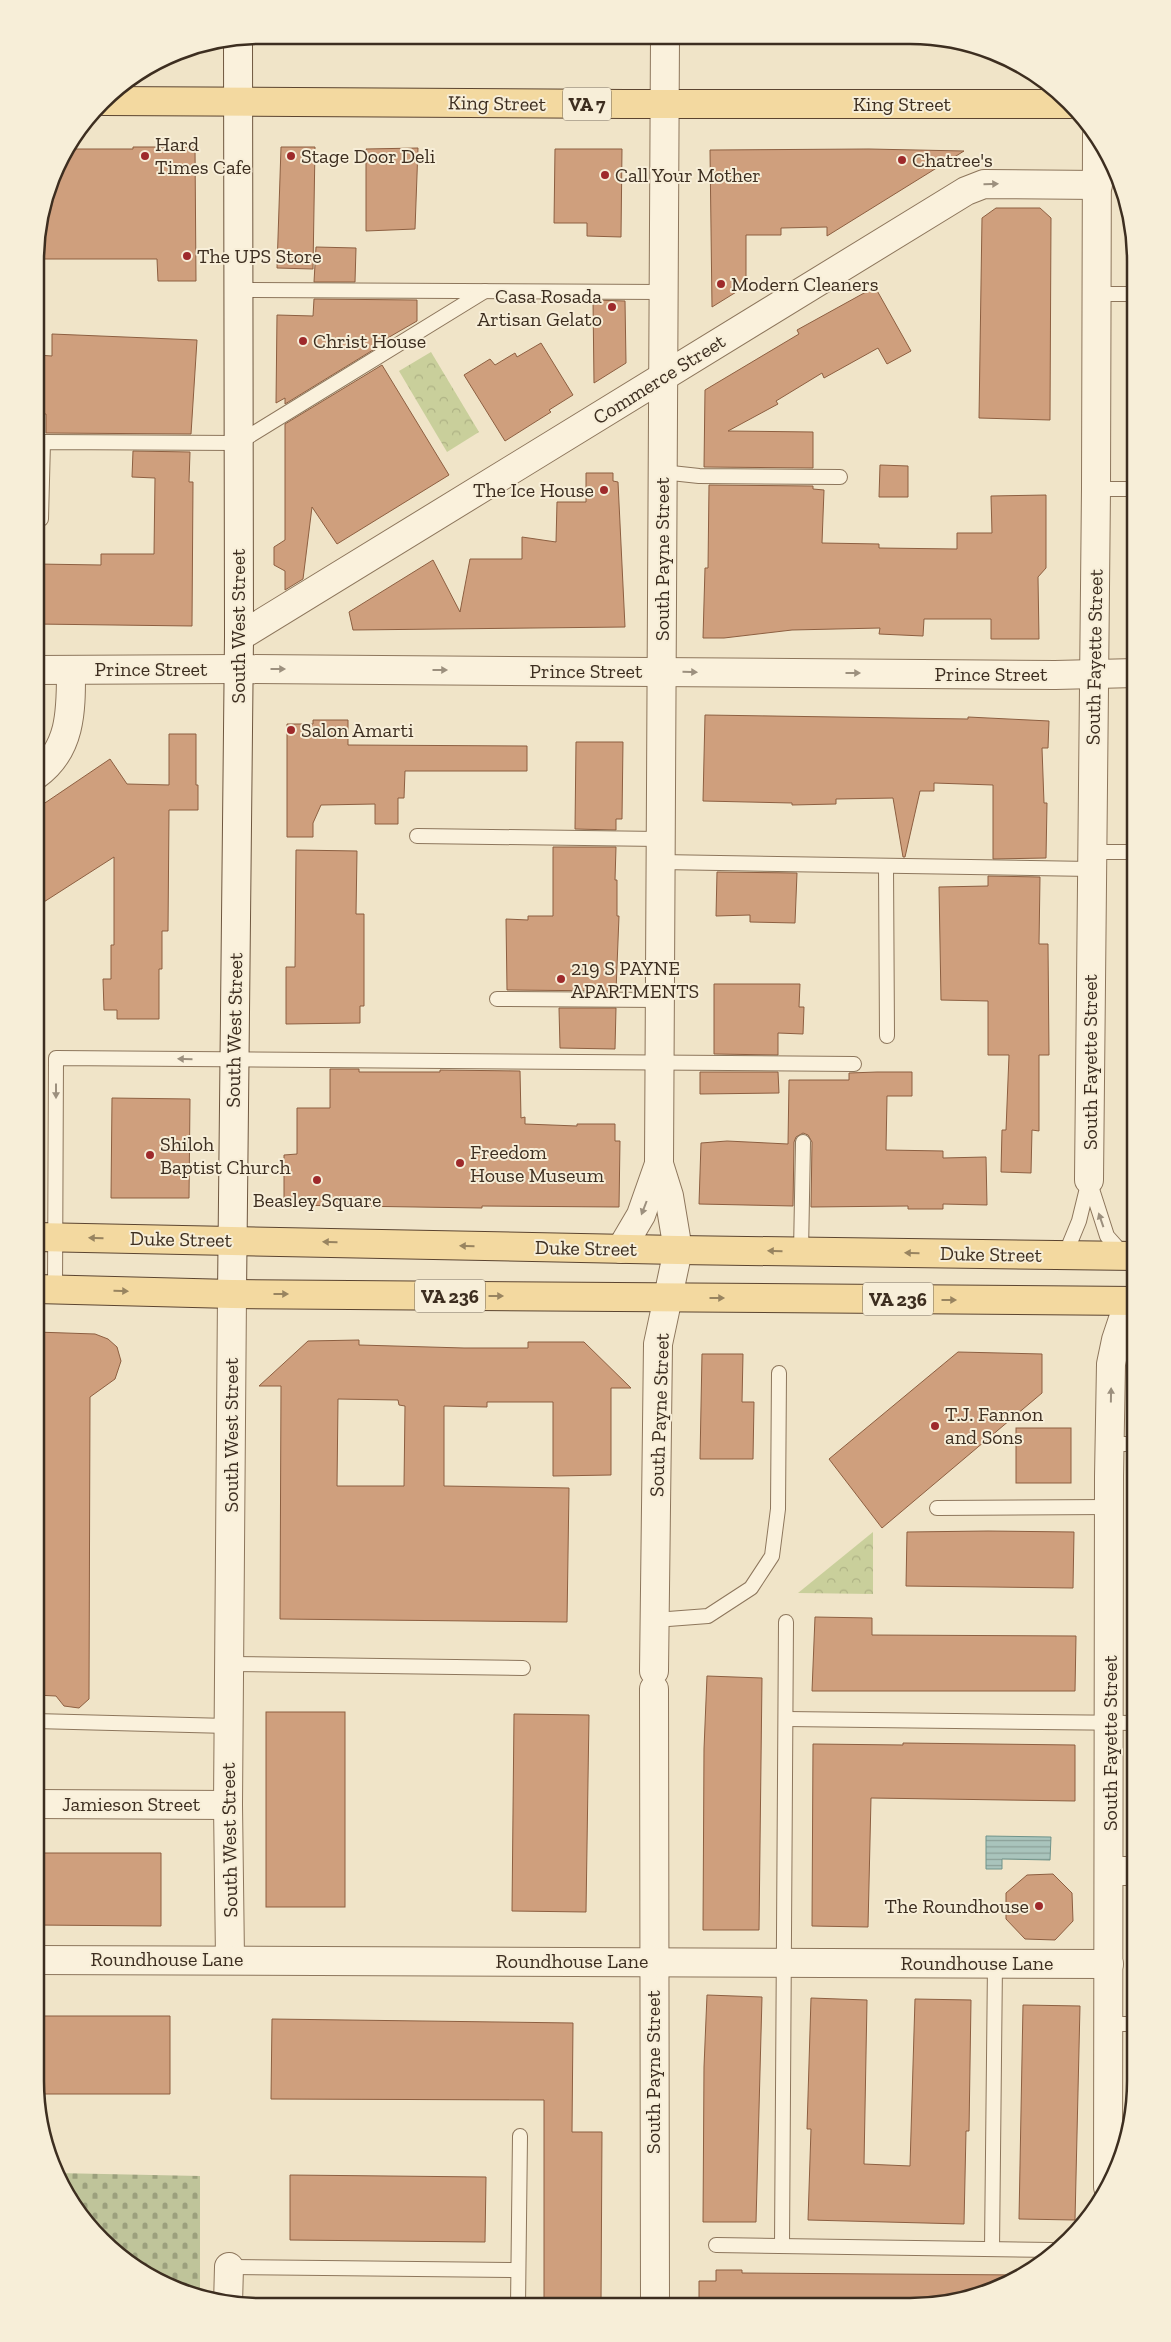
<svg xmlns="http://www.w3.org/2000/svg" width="1171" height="2342" font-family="'Zilla Slab',serif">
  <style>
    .cemetery { fill: url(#cemetery-stones) }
    .park { fill: url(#park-crowns) }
    .water { fill: url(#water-rules); stroke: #6f938a }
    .building { fill: #cf9f7d; stroke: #8d5f41; fill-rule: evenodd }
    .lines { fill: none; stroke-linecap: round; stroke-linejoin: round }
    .service-casing { stroke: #8d765c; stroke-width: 16 }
    .minor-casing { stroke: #8d765c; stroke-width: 30 }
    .tertiary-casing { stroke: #8d765c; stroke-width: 30 }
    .secondary-casing { stroke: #6f573f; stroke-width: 30 }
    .primary-casing { stroke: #5b4430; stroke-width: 30 }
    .service { stroke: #faf1dc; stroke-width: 14 }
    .minor { stroke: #faf1dc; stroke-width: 28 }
    .tertiary { stroke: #faf1dc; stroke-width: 28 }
    .secondary { stroke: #faf1dc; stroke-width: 28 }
    .primary { stroke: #f3d9a0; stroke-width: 28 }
    .oneway { fill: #9c907e }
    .oneway2 { fill: #988460 }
    .poi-dot { fill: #9e2a2b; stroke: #f7eed8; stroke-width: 2 }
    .labels { text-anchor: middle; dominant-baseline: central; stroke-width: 4; stroke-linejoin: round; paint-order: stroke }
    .shield { fill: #f7eed8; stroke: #756857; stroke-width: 1 }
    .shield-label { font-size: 19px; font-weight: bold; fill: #3d2e20 }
    .street-label { font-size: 20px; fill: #3d2e20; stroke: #f7eed8 }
    .poi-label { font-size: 20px; fill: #3d2e20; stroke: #f7eed8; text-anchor: start }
    .rim { fill: none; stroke: #3d2e20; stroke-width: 2.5 }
  </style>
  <defs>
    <pattern id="cemetery-stones" width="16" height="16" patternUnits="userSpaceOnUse" patternTransform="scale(1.25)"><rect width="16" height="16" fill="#bfc49a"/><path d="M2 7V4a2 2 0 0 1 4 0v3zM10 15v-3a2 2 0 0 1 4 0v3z" fill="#9ca07d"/></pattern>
    <pattern id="park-crowns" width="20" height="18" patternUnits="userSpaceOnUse" patternTransform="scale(1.25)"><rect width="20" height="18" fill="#c9cf9b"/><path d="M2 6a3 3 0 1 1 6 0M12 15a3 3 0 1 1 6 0" fill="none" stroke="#aeb285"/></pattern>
    <pattern id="water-rules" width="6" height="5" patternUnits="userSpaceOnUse" patternTransform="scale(1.25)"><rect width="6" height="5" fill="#a9c4bc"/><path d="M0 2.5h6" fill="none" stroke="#8ba098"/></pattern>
  </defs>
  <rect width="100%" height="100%" fill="#f0e4c8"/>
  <path class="cemetery" d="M56,2173l144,3v120l-39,-12 -49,-33 -39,-44z"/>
  <g class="park">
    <path d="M431,352l48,80 -32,20 -48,-81z"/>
    <path d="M873,1532v62l-75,-1z"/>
  </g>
  <path class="water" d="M986,1836l65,1 -1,23 -48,-1v10h-16z"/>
  <g class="building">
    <path d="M133,147h62l1,134h-38l-1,-22h-120v-28l21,-71 9,-11h66z"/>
    <path d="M281,147h34l-2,122 -36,-1z"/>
    <path d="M418,148l-3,81 -49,2v-82z"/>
    <path d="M555,149h67l-1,88 -34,-1v-13h-33z"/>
    <path d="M869,149l95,2 -137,85v-9l-46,1v7h-35v51l-34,21 -2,-157z"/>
    <path d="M996,208h44l11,10 -1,202 -71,-2 3,-200z"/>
    <path d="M316,247l40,1 -1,34h-41z"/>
    <path d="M875,287l36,64 -24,13 -9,-16 -54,30 -2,-5 -46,28 2,3 -50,27 85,1v36l-109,-1 1,-77 94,-56 -2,-4z"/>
    <path d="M314,299l103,1v21l-45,26 1,3 -88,54v-6l-9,5 1,-88 36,1z"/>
    <path d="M593,300l32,1 1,62 -32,20z"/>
    <path d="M52,334l145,6 -6,94 -145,-1v-19h-9v-59l15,1z"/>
    <path d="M541,343l32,52 -24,15 2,2 -46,29 -41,-66 26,-16 5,6 20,-12 2,4z"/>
    <path d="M382,365l67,110 -112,69 -25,-37 -9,72 -18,11v-19l-11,-6v-18l11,-7v-116z"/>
    <path d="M133,451l57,1 -1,30h4l-1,144 -156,-2 1,-60 64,1v-11h53l1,-76 -23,-1z"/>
    <path d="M880,465l28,1v31h-29z"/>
    <path d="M586,473h27v8l5,1 7,145 -272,3 -4,-18 84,-52 27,52 10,-53h52v-22l34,5 1,-40h29z"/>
    <path d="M709,485l104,1v3l11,1 -2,53 57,1v4l78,1v-16h35l-1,-37 55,-1v73l-8,9 1,62h-48v-20h-67l-1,17 -44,-2 1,-6 -88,2 -68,8h-21l2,-70h3z"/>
    <path d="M705,715l263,4v-2l81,4 -1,27h-6l2,55h3l-1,55 -53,1v-74l-59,-2v8h-14l-15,66h-2l-10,-59 -57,1v5l-44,1v-2l-89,-2z"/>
    <path d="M313,720h35v25l179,1v25h-122l-1,27h-6v26h-23v-20l-54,1 -8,18v14h-26v-113h26z"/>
    <path d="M169,734h27v51h2v25h-29l-1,121h-6v38h-3v50h-42v-9h-13l-1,-31h8v-34h3v-88l-78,50v-98l74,-50 17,25 42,1z"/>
    <path d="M576,742h47l-1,77h-6v11l-41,-1z"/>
    <path d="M553,847h63l-1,33h2v36h2l-3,75 -109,-1 -1,-71 22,1v-4h25z"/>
    <path d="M296,850l61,1 -1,63h8v92h-4v17l-74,1v-57h9z"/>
    <path d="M717,872l80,1 -2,50 -45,-1v-7l-34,1z"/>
    <path d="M988,876l52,1 -1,67h9l1,111h-10v76l-7,-1 -1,43 -30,-1 1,-42h4l3,-75h-21v-54l-47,-1 -2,-113 49,-1z"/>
    <path d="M714,984h86l-1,23h5l-1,27 -25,-1v22l-64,-1z"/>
    <path d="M559,1008h57l-1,41 -55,-1z"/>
    <path d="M330,1069h29v3h81v-2l80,1 1,47 4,-1v7l52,2v-2h38v17h5l-1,66 -137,-1v2l-198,-3v-50l13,-1v-46h33z"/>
    <path d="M700,1072h78l1,21 -79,1z"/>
    <path d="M877,1072h35v24h-25l-1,54 57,1v7l43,-1 1,48 -44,-1v5h-35v-3l-97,1 1,-65 -4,-7 -5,-2 -7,4 -2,5 -1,64 -94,-2 2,-61 26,-2 61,3 1,-64h60v-7z"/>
    <path d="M112,1098l78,1 -1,99h-78z"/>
    <path d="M36,1332l59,2 13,5 9,8 4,14 -6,18 -25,18 -1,302 -10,9 -15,-2 -8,-10 -21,-1z"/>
    <path d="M359,1340v5l105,3h64v-6h56l47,46h-20v87l-58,1v-74h-66v5l-43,-1v80l125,2 -2,134 -287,-3 1,-233h-22l49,-45zM338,1399l60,1 1,5 6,1 -1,80h-67z"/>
    <path d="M958,1352l84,2v39l-160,135 -53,-69z"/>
    <path d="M702,1354h41l-1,48h12l-1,57h-53z"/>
    <rect x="1016" y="1428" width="55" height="55"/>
    <path d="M988,1531l86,1 -1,56 -167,-2 1,-54z"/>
    <path d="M815,1617l57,1v17l204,1 -1,55h-263z"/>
    <path d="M707,1676l55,2 -3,252h-56l1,-181z"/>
    <rect x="266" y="1712" width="79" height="195"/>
    <path d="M514,1714l75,1 -3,197 -74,-1z"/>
    <path d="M903,1743l172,2v56l-204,-3 -3,129 -56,-1 1,-182 90,1z"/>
    <path d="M35,1853h126v73l-126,-1z"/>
    <path d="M1053,1874l19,19 1,28 -18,19 -30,-1 -19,-20v-26l21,-18z"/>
    <path d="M707,1995l55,2 -6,225h-53l1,-155z"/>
    <path d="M811,1998l56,2 -3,164 46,2 5,-167 56,1 -2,131h-3l-2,93 -156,-4 3,-91h-4z"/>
    <path d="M1023,2005l57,1 -5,214 -56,-1z"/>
    <path d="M35,2016h135v78h-133l-2,-12z"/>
    <path d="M272,2019l301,4 -1,109h30l-1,174h-57v-206l-273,-1z"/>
    <path d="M290,2175l196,2 -1,65 -195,-2z"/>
    <path d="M716,2270h26v3l281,2 -40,20 -72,12 -212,-1v-25h17z"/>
  </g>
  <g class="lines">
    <g class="service-casing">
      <g id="service">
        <path d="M238,290l425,2"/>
        <path d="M1097,294h39"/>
        <path d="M662,472l37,4 141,1"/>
        <path d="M1096,489h40"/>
        <path d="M41,519l2,-77 195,1 247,-152"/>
        <path d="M417,836l243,3"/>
        <path d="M1091,852h45"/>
        <path d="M660,862l431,7"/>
        <path d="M886,866l1,170"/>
        <path d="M497,999l164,1"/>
        <path d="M1089,1180l18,56 17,19"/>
        <path d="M801,1252l2,-110"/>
        <path d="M1065,1255l14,-34 10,-41"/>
        <path d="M55,1290l1,-232 798,6"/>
        <path d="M1110,1444h26"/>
        <path d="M937,1508l172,-1"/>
        <path d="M655,1620l53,-4 43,-28 21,-32 6,-47 1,-136"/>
        <path d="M229,1664l294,4"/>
        <path d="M786,1719l350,4"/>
        <path d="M35,1721l193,5"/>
        <path d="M1109,2024h27"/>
        <path d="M716,2245l337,5"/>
        <path d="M782,2246l4,-624"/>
        <path d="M992,2249l3,-286"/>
        <path d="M229,2267l289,3"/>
        <path d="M518,2306l2,-170"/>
      </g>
    </g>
    <g class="minor-casing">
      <g id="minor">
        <path d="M239,637l727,-446 18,-7 114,1"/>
        <path d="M36,775c36,-26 35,-66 35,-105"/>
        <path d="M1089,1180l7,-691 1,-354"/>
        <path d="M621,1249l20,-34 18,-51 6,-1127"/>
        <path d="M654,1671l4,-327 20,-94 -9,-54 -10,-32"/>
        <path d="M654,1689l1,617"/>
        <path d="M35,1804l193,1"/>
        <path d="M1110,1871h26"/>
        <path d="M230,1959l-2,-154 4,-511"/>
        <path d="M35,1960l1074,4"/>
        <path d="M1108,2187l1,-711 2,-112 5,-24 13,-39"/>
        <path d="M228,2304l1,-37"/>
      </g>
    </g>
    <g class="tertiary-casing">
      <path id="tertiary" d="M36,670l202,-1 817,6 81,-2"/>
    </g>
    <g class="secondary-casing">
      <path id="secondary" d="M232,1294l7,-657 -1,-597"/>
    </g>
    <g class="primary-casing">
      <g id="primary">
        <path d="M104,101l522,3h444"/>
        <path d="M36,1237l642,13 458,6"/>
        <path d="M36,1289l196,5 904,7"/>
      </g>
    </g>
    <use href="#service" class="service"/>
    <use href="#minor" class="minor"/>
    <use href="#tertiary" class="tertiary"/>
    <use href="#secondary" class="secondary"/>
    <use href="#primary" class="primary"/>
  </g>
  <defs><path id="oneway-solid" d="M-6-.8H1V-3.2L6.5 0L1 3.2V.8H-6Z" transform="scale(1.25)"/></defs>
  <g class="oneway">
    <use href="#oneway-solid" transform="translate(991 184) rotate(-2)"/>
    <use href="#oneway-solid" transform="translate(278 669)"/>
    <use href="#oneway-solid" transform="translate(440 670)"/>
    <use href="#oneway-solid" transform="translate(690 672) rotate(1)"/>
    <use href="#oneway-solid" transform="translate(853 673)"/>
    <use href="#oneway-solid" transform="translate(185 1059) rotate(-179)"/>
    <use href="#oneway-solid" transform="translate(56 1091) rotate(90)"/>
    <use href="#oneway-solid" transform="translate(644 1208) rotate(111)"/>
    <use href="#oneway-solid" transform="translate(1101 1220) rotate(-109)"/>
    <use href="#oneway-solid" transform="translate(1111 1395) rotate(-89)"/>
  </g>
  <g class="oneway2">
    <use href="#oneway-solid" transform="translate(96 1238) rotate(-179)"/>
    <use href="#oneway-solid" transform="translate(330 1242) rotate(-179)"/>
    <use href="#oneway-solid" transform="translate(467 1246) rotate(-179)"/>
    <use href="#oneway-solid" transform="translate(775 1251) rotate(-179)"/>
    <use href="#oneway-solid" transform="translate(912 1253) rotate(-179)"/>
    <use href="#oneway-solid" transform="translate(121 1291) rotate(1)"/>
    <use href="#oneway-solid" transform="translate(281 1294)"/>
    <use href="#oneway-solid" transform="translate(496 1296)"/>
    <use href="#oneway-solid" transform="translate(717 1298)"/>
    <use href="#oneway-solid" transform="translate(949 1300)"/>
  </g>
  <g class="poi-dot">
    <circle cx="145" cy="156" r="5"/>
    <circle cx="291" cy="156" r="5"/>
    <circle cx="902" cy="160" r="5"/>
    <circle cx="605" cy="175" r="5"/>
    <circle cx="187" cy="256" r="5"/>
    <circle cx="721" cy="284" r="5"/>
    <circle cx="612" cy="307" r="5"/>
    <circle cx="303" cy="341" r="5"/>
    <circle cx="604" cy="490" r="5"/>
    <circle cx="291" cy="730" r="5"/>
    <circle cx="561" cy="979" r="5"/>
    <circle cx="150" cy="1155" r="5"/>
    <circle cx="460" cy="1163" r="5"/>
    <circle cx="317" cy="1180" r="5"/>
    <circle cx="935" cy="1426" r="5"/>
    <circle cx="1039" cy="1906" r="5"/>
  </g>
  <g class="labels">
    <g class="shield">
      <rect x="563" y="87.5" width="48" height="33" rx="4"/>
      <rect x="415" y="1279.5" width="70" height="33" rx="4"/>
      <rect x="863" y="1282.5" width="70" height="33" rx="4"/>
    </g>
    <g class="shield-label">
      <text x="587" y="104">VA 7</text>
      <text x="450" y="1296">VA 236</text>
      <text x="898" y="1299">VA 236</text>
    </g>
    <g class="street-label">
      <text transform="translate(497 103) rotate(1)">King Street</text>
      <text x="902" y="104">King Street</text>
      <text transform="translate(659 379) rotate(-32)">Commerce Street</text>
      <text transform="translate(662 559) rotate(-90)">South Payne Street</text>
      <text transform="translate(238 626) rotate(-90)">South West Street</text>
      <text transform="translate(1094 657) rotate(-89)">South Fayette Street</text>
      <text x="151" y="669">Prince Street</text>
      <text x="586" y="671">Prince Street</text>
      <text x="991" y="674">Prince Street</text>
      <text transform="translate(234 1030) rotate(-89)">South West Street</text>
      <text transform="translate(1090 1062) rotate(-90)">South Fayette Street</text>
      <text transform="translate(181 1239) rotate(1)">Duke Street</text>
      <text transform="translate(586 1248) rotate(1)">Duke Street</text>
      <text transform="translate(991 1254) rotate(1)">Duke Street</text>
      <text transform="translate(659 1415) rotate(-88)">South Payne Street</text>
      <text transform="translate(231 1435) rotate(-90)">South West Street</text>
      <text transform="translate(1110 1743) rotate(-90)">South Fayette Street</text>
      <text x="131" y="1804">Jamieson Street</text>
      <text transform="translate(229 1840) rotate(-91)">South West Street</text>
      <text x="167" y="1959">Roundhouse Lane</text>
      <text x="572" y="1961">Roundhouse Lane</text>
      <text x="977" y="1963">Roundhouse Lane</text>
      <text transform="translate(653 2072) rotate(-90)">South Payne Street</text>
    </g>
    <g class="poi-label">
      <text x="155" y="144">Hard<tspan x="155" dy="23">Times Cafe</tspan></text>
      <text x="301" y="156">Stage Door Deli</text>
      <text x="912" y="160">Chatree's</text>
      <text x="615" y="175">Call Your Mother</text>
      <text x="197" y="256">The UPS Store</text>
      <text x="731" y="284">Modern Cleaners</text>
      <text x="602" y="296" text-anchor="end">Casa Rosada<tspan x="602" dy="23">Artisan Gelato</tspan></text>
      <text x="313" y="341">Christ House</text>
      <text x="594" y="490" text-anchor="end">The Ice House</text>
      <text x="301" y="730">Salon Amarti</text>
      <text x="571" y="968">219 S PAYNE<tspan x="571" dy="23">APARTMENTS</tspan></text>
      <text x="160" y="1144">Shiloh<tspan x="160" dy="23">Baptist Church</tspan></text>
      <text x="470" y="1152">Freedom<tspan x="470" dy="23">House Museum</tspan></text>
      <text x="317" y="1200" text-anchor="middle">Beasley Square</text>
      <text x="945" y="1414">T.J. Fannon<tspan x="945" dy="23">and Sons</tspan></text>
      <text x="1029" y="1906" text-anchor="end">The Roundhouse</text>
    </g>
  </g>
  <path d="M0 0H1171V2342H0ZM261 44H910A217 217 0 0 1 1127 261V2081A217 217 0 0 1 910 2298H261A217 217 0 0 1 44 2081V261A217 217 0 0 1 261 44Z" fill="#f7eed8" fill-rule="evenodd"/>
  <path class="rim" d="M261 44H910A217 217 0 0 1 1127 261V2081A217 217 0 0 1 910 2298H261A217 217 0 0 1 44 2081V261A217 217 0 0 1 261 44Z"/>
</svg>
